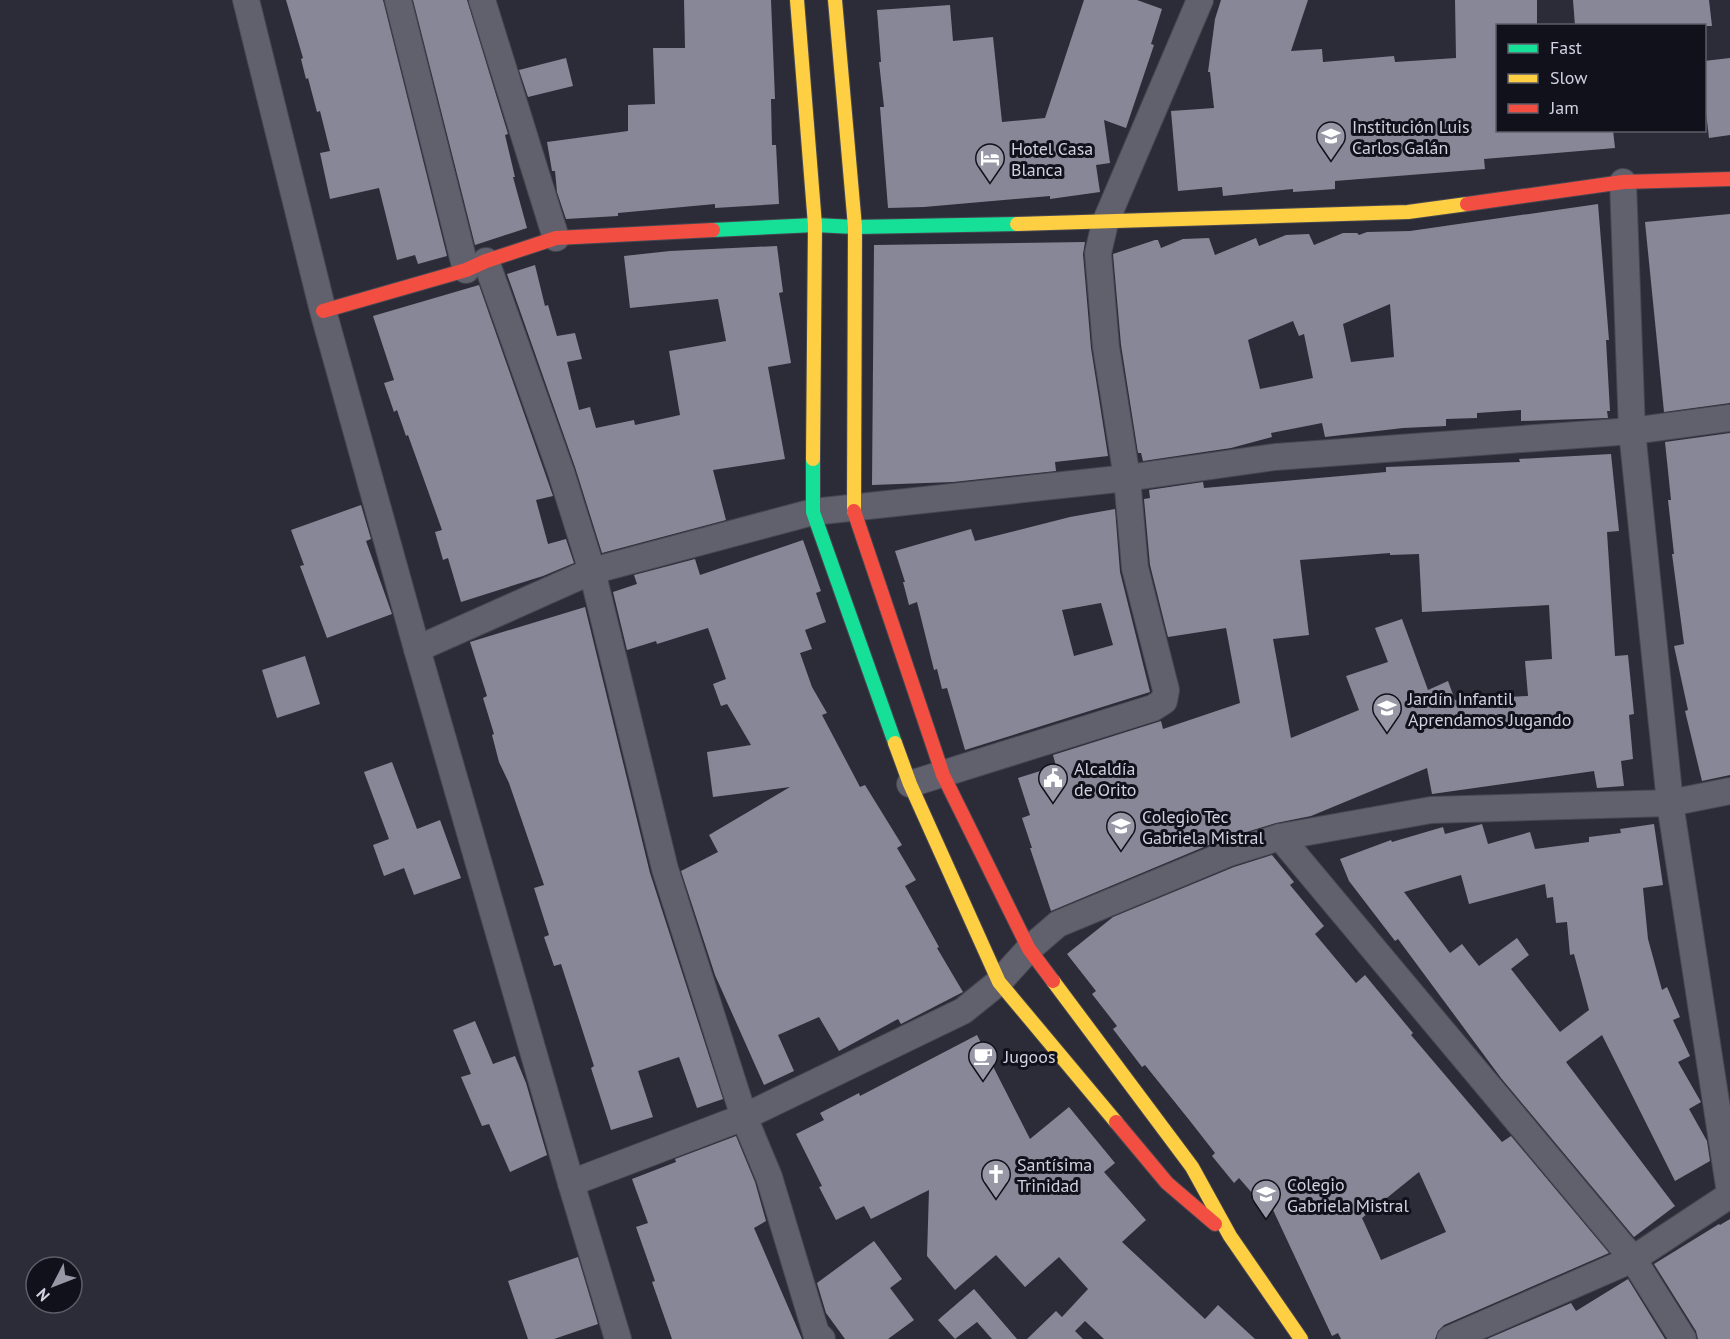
<svg xmlns="http://www.w3.org/2000/svg" width="1730" height="1339" font-family="'PT Sans',sans-serif">
  <style>
    .building { fill: #888797; fill-rule: evenodd }
    .lines { fill: none; stroke-linecap: round; stroke-linejoin: round }
    .street-casing { stroke: #474752; stroke-width: 28 }
    .fast-casing { stroke: #474752; stroke-width: 16 }
    .slow-casing { stroke: #474752; stroke-width: 16 }
    .jam-casing { stroke: #474752; stroke-width: 16 }
    .street { stroke: #61616d; stroke-width: 26 }
    .fast { stroke: #16e098; stroke-width: 14 }
    .slow { stroke: #ffcf43; stroke-width: 14 }
    .jam { stroke: #f24e42; stroke-width: 14 }
    .labels { text-anchor: middle; dominant-baseline: central; stroke-width: 6; stroke-linejoin: round; paint-order: stroke }
    .poi-label { font-size: 18px; fill: #d1d1e1; stroke: #11111b; text-anchor: start }
  </style>
  <rect width="100%" height="100%" fill="#2c2c38"/>
  <g class="building">
    <path d="M286,0h97l64,256 -29,8 -3,-9 -18,5 -18,-72 -49,11 -10,-46 10,-2 -10,-40 -3,1 -9,-34 -2,1 -5,-20 2,-1z"/>
    <path d="M413,0h54l41,134 -3,1 10,42h-2l14,51 -52,17z"/>
    <path d="M684,0h87l4,99h-4l1,46h4l3,59 -64,4v-4l-97,9v3l-52,3 -9,-27 -2,-21h-3l-5,-29 81,-11v-26l27,-1 -2,-56h32z"/>
    <path d="M1084,0h53l25,9 -11,35 3,1 -28,83 -22,-8 6,43 -14,2 4,27 -50,7v-3l-126,11 -36,1 -8,-101h4l-5,-45h2l-4,-52 73,-5 3,36 40,-4 9,85 43,-4z"/>
    <path d="M1221,0h87l-17,51 31,-2 1,13 71,-6 1,6 61,-4 -1,-58h82v26h-40v104h116l2,18 -131,11 1,10 -150,12v8l-42,3v-3l-70,7 -1,-9 -44,4 -7,-80 43,-3 -4,-36h-2l7,-53z"/>
    <path d="M1573,0h136l3,26h-137z"/>
    <path d="M566,58l7,28 -45,11 -9,-27z"/>
    <path d="M1730,58v77l-21,3 -5,-43v-34z"/>
    <path d="M1598,204l11,136h-3l4,71h-3l1,7 -87,3v-11l-44,3v5l-31,1v7l-43,2 -78,9 -3,-14 -51,10 1,4 -41,11 -88,13 -2,-8h-3l-17,-108 -8,-91 42,-14h3l3,8 22,-9 26,-1 6,17 41,-17 3,8 27,-11 23,-1 5,11 29,-12h14l2,2 8,-3 43,-1zM1390,304l4,53 -43,5 -8,-38zM1293,321l6,15 5,-2 9,44 -53,11 -12,-49z"/>
    <path d="M1730,214v189l-66,9 -19,-190z"/>
    <path d="M1085,242l-2,12 8,94 17,108 -53,6 1,9 -103,11 -81,3 2,-240z"/>
    <path d="M777,246l6,46 -4,1 12,70 -23,4 17,92 -72,11 13,50 -124,33 -27,-86 -68,-193 28,-9 10,41 3,-1 9,31 18,-3 7,26 -15,3 12,48 11,-3 6,21 38,-8 1,5 45,-10 -11,-64 57,-10 -8,-42 -88,9 -6,-52 46,-5z"/>
    <path d="M479,285l74,211 -17,4 12,44 18,-5 8,24 -31,13 -82,26 -13,-44 -5,2 -8,-28 7,-2 -34,-95 -2,1 -9,-26 -3,2 -10,-29 10,-3 -21,-64z"/>
    <path d="M1730,433v342l-28,6 -17,-70 3,-1 -14,-64 10,-2 -12,-90h2l-6,-54h3l-6,-58z"/>
    <path d="M1611,454l8,77 -12,1 8,124 13,-1 6,59 -5,1 4,44 -12,2 3,25 -27,2 -3,-17 -162,23 -5,-26 -116,48 -35,7 -53,16 -172,72 -21,-63h2l-10,-30 8,-3 -12,-37 38,-12 -3,-11 108,-34 2,8 77,-26 -14,-75 -58,9 -18,-72 -6,-66 6,-1 -1,-8 54,-8 1,6 182,-16v-5l134,-5 -1,-3zM1390,553v2l29,-1 3,58 127,-7 3,54 -27,2 3,35 -73,4 -7,-19 -20,9 -26,-71 -27,9 13,34 -42,14 13,34 -68,28 -18,-99 36,-4 -9,-75z"/>
    <path d="M361,505l10,34 -5,2 26,73 -65,24 -27,-72 4,-1 -13,-35z"/>
    <path d="M1115,509l5,63 30,120 -185,58 -18,-62 -5,1 -5,-20 -3,1 -17,-68 -8,3 -6,-23h2l-10,-31 76,-22 4,12 95,-24zM1101,603l12,42 -39,11 -12,-46z"/>
    <path d="M803,540l18,51 -5,2 10,29 -21,8 7,19 -12,4 12,34 15,26 -5,2 38,72 5,-2 37,60 -5,3 19,32 -11,6 34,61 -2,1 26,44 -62,32 -3,-5 -59,32 -20,-34 -41,18 16,36 -30,14 -49,-110 -34,-104 37,-19 -9,-17 81,-48 -77,10 -6,-45 44,-7 -24,-41 -6,2 -8,-22 13,-5 -18,-51 -51,16 -1,-3 -29,9 -14,-58 24,-8 -3,-9 61,-16 5,16z"/>
    <path d="M585,607l65,266 73,226 -26,9 -18,-51 -41,14 15,46 -42,13 -20,-62 3,-2 -33,-102 -7,2 -10,-29 5,-2 -15,-47 10,-3 -35,-102 -10,-21 -7,-27 2,-1 -11,-36 4,-2 -17,-54z"/>
    <path d="M305,656l15,48 -43,14 -15,-48z"/>
    <path d="M392,762l25,67 23,-9 21,58 -47,17 -10,-27 -20,8 -11,-31 16,-6 -25,-67z"/>
    <path d="M1482,824l6,20 42,-12 5,17 54,-7v-5l32,-4 -1,-4 34,-5 9,61 -20,3 5,51 14,51 5,-3 13,30 -7,3 17,36 -12,6 23,40 -12,7 18,32 3,20 -35,20 -73,-146 -36,27 109,144 -41,31 -133,-159 -103,-139 -3,2 -46,-60 -9,-22 51,-19 1,2 51,-15 2,7zM1461,875l8,29 76,-20 2,14 6,-1 3,26 11,-1 3,33 4,-1 15,56 -29,22 -49,-63 18,-14 -12,-17 -38,28 -17,-22 -12,9 -46,-61z"/>
    <path d="M1272,855l22,27 -4,3 34,41 -9,8 41,49 9,-8 48,58 -2,2 91,107 9,-6 98,117 -165,72 -6,6 -3,8h-94l-3,-6 -6,3 -66,-141 -7,6 -20,-23 -5,5 -22,-27 3,-3 -25,-32 -45,-56 -3,2 -29,-38 4,-3 -25,-32 4,-3 -29,-37 46,-37 121,-50zM1419,1172l27,60 -65,28 -19,-42z"/>
    <path d="M475,1021l18,43 22,-8 11,27 21,72 -37,17 -21,-48 -7,2 -21,-49 10,-3 -18,-44z"/>
    <path d="M977,1035l53,104 39,-32 46,56 -11,9 42,48 -24,22 83,77 13,-14 37,34h-151l-19,-18 -10,10 8,8h-56l29,-28 6,6 26,-28 -29,-32 -34,30 -29,-32 -41,35 -28,-34 2,-66 -58,29 -7,-13 -28,14 -17,-33 3,-1 -26,-52 28,-14 -4,-7 39,-20 1,3z"/>
    <path d="M736,1136l19,46 11,39 -12,7 48,111h-130l-20,-57 3,-1 -19,-54 12,-4 -16,-44 44,-17 -1,-3z"/>
    <path d="M1730,1219v120h-32l-2,-8 -42,-67 65,-40 1,1z"/>
    <path d="M874,1241l28,38 -12,9 24,32 -26,19h-43l-19,-26 -9,-30z"/>
    <path d="M578,1257l20,67 -44,15h-26l-20,-58z"/>
    <path d="M1628,1279l37,60h-178l84,-36 5,8z"/>
    <path d="M974,1289l43,50h-25l-15,-17 -22,17 -17,-19z"/>
  </g>
  <g class="lines">
    <g class="street-casing">
      <g id="street">
        <path d="M246,0l77,311 94,338 154,534 47,156"/>
        <path d="M398,0l68,270"/>
        <path d="M482,0l74,238"/>
        <path d="M1623,182l9,249 38,372 60,390"/>
        <path d="M486,261l75,211 31,99 73,298 79,248 25,60 47,156 6,6"/>
        <path d="M417,649l175,-78 221,-59 314,-34 148,-21 357,-26 98,-13"/>
        <path d="M910,784l243,-76 11,-7 2,-11 -31,-122 -8,-90 -21,-131 -8,-94 7,-30 95,-223"/>
        <path d="M1280,837l353,422 50,80"/>
        <path d="M571,1183l173,-66 219,-106 36,-29 30,-33 29,-25 171,-71 51,-16 151,-27 239,-7 60,-12"/>
        <path d="M1450,1339l183,-80 97,-64"/>
      </g>
    </g>
    <g class="fast-casing">
      <g id="fast">
        <path d="M713,230l102,-5 40,2 162,-3"/>
        <path d="M813,459v53l82,231"/>
      </g>
    </g>
    <g class="slow-casing">
      <g id="slow">
        <path d="M797,0l18,225 -2,234"/>
        <path d="M835,0l20,227 -1,284"/>
        <path d="M1017,224l391,-12 59,-8"/>
        <path d="M895,743l15,41 89,198 117,140"/>
        <path d="M1053,981l139,186 38,69 71,103"/>
      </g>
    </g>
    <g class="jam-casing">
      <g id="jam">
        <path d="M1467,204l156,-22 107,-3"/>
        <path d="M323,311l143,-41 20,-9 70,-23 157,-8"/>
        <path d="M854,511l89,264 86,174 24,32"/>
        <path d="M1116,1122l51,61 48,41"/>
      </g>
    </g>
    <use href="#street" class="street"/>
    <use href="#fast" class="fast"/>
    <use href="#slow" class="slow"/>
    <use href="#jam" class="jam"/>
  </g>
  <defs>
    <g id="school-pin" transform="scale(1.5)"><path d="M0 17L-7.5 6A9.5 9.5 0 1 1 7.5 6Z" fill="#9797a6" stroke="#11111b"/><path d="M0-5L7-2L0 1L-7-2ZM-4 1L0 2.5L4 1V4Q0 6-4 4Z" fill="#fff"/></g>
    <g id="hotel-pin" transform="scale(1.5)"><path d="M0 17L-7.5 6A9.5 9.5 0 1 1 7.5 6Z" fill="#9797a6" stroke="#11111b"/><path d="M-6-4.5h1.5V1H6V5H4.5V3h-9V5H-6ZM-4 0a1.8 1.8 0 1 1 3.6 0ZM.5 0V-2.5h3Q6-2.5 6 0Z" fill="#fff"/></g>
    <g id="civic-pin" transform="scale(1.5)"><path d="M0 17L-7.5 6A9.5 9.5 0 1 1 7.5 6Z" fill="#9797a6" stroke="#11111b"/><path d="M-.6-6.5H3V-4.5H.6V-3L4-1V1h2V6H-6V1h2V-1L-.6-3ZM-1.2 2.5V6h2.4V2.5Z" fill="#fff"/></g>
    <g id="cafe-pin" transform="scale(1.5)"><path d="M0 17L-7.5 6A9.5 9.5 0 1 1 7.5 6Z" fill="#9797a6" stroke="#11111b"/><path d="M-5.5-4.5H6V0H3Q3 3.5 0 3.5H-2.5Q-5.5 3.5-5.5 0ZM3-3.2v2h1.7v-2ZM-6 4.5H4V6H-6Z" fill="#fff"/></g>
    <g id="church-pin" transform="scale(1.5)"><path d="M0 17L-7.5 6A9.5 9.5 0 1 1 7.5 6Z" fill="#9797a6" stroke="#11111b"/><path d="M-1.2-6h2.4v3.5h3.3v2.4h-3.3V6h-2.4V-.1h-3.3v-2.4h3.3Z" fill="#fff"/></g>
  </defs>
  <g fill-rule="evenodd">
    <use href="#school-pin" x="1331" y="136"/>
    <use href="#hotel-pin" x="990" y="158"/>
    <use href="#school-pin" x="1387" y="708"/>
    <use href="#civic-pin" x="1053" y="778"/>
    <use href="#school-pin" x="1121" y="826"/>
    <use href="#cafe-pin" x="983" y="1056"/>
    <use href="#church-pin" x="996" y="1174"/>
    <use href="#school-pin" x="1266" y="1194"/>
  </g>
  <g class="labels">
    <g class="poi-label">
      <text x="1352" y="126">Institución Luis<tspan x="1352" dy="21">Carlos Galán</tspan></text>
      <text x="1011" y="148">Hotel Casa<tspan x="1011" dy="21">Blanca</tspan></text>
      <text x="1408" y="698">Jardín Infantil<tspan x="1408" dy="21">Aprendamos Jugando</tspan></text>
      <text x="1074" y="768">Alcaldía<tspan x="1074" dy="21">de Orito</tspan></text>
      <text x="1142" y="816">Colegio Tec<tspan x="1142" dy="21">Gabriela Mistral</tspan></text>
      <text x="1004" y="1056">Jugoos</text>
      <text x="1017" y="1164">Santísima<tspan x="1017" dy="21">Trinidad</tspan></text>
      <text x="1287" y="1184">Colegio<tspan x="1287" dy="21">Gabriela Mistral</tspan></text>
    </g>
  </g>
  <rect x="1496" y="24" width="210" height="108" fill="#11111b" stroke="#5e5e6a" stroke-width="1.5"/>
  <rect x="1508" y="44" width="30" height="9" fill="#16e098" stroke="#5e5e6a" stroke-width="1.5"/>
  <text x="1550" y="54" font-size="18" fill="#d1d1e1">Fast</text>
  <rect x="1508" y="74" width="30" height="9" fill="#ffcf43" stroke="#5e5e6a" stroke-width="1.5"/>
  <text x="1550" y="84" font-size="18" fill="#d1d1e1">Slow</text>
  <rect x="1508" y="104" width="30" height="9" fill="#f24e42" stroke="#5e5e6a" stroke-width="1.5"/>
  <text x="1550" y="114" font-size="18" fill="#d1d1e1">Jam</text>
  <g transform="translate(54 1285) rotate(228)"><circle r="28" fill="#11111b" stroke="#5e5e6a" stroke-width="1.5"/>
  <path d="M0-4.5L10 22L0 15L-10 22Z" fill="#9797a6"/>
  <text y="-9" font-size="16" font-weight="bold" text-anchor="middle" fill="#d1d1e1">N</text>
  </g>
</svg>
